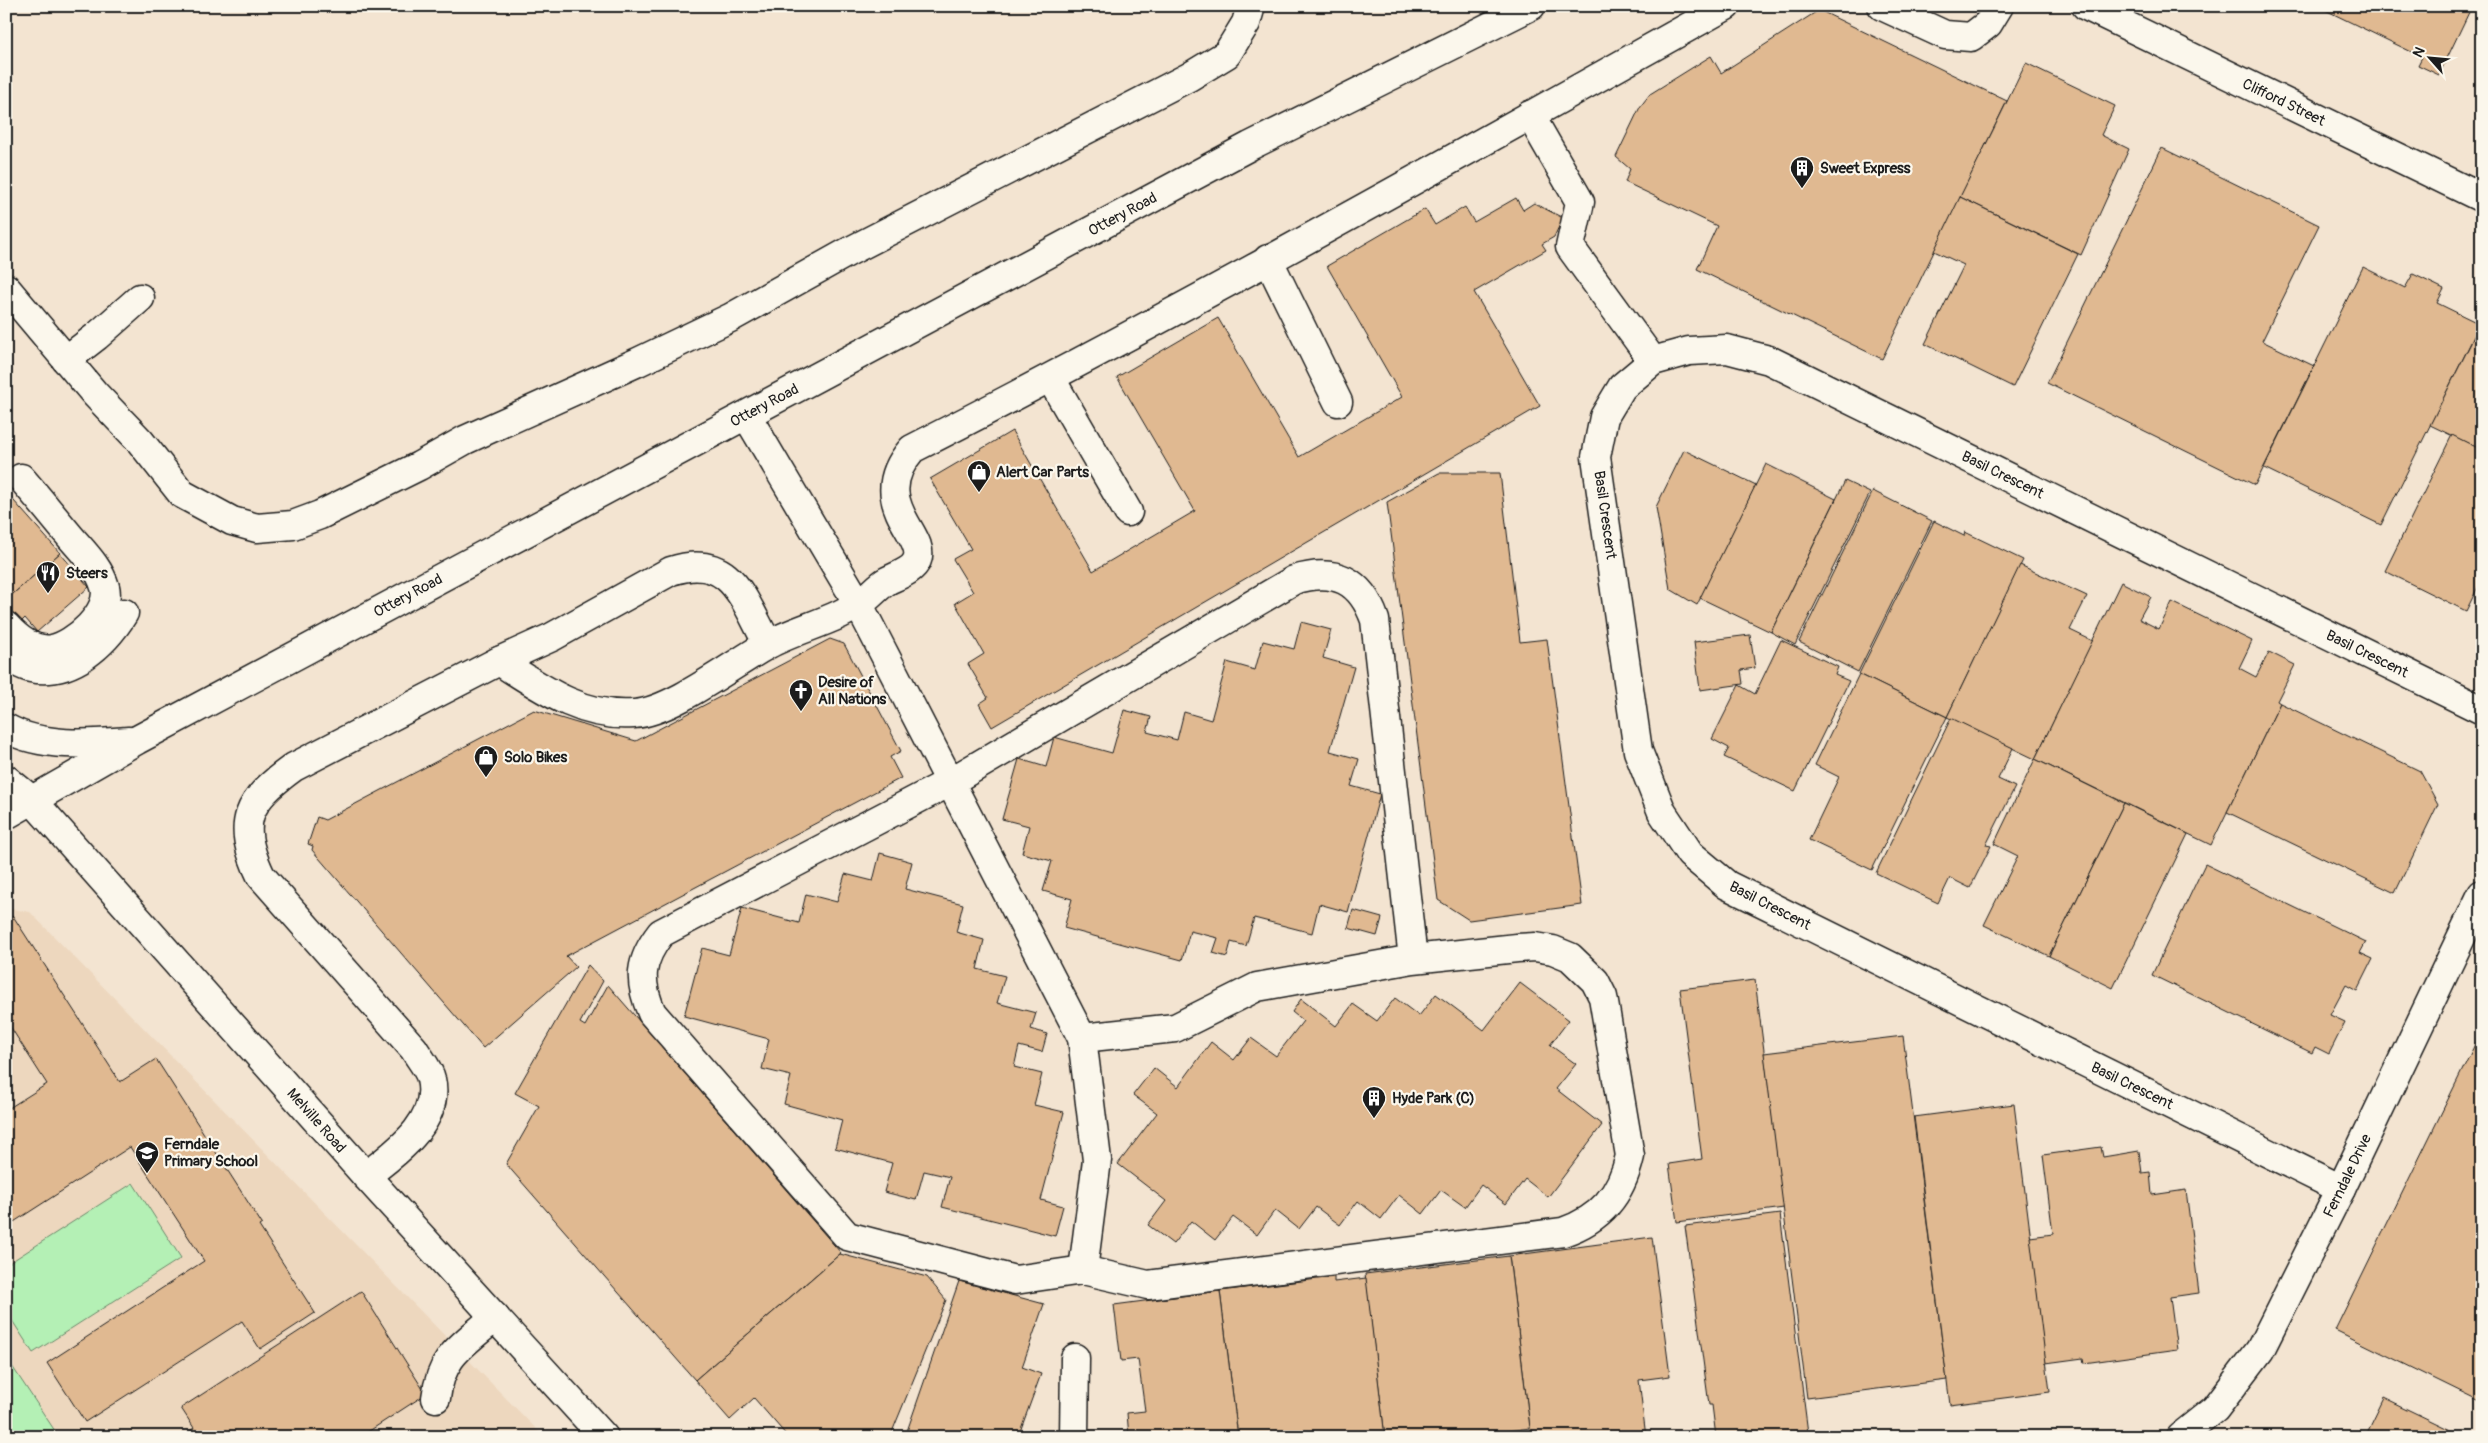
<svg xmlns="http://www.w3.org/2000/svg" width="2488" height="1443" font-family="Pangolin,sans-serif">
  <style>
    .built { fill: #edd7be }
    .green { fill: #b4f0b5; stroke: #688668 }
    .building { fill: #e0b991; stroke: #1c1c1c }
    .lines { fill: none; stroke-linecap: round; stroke-linejoin: round }
    .minor-casing { stroke: #1c1c1c; stroke-width: 31 }
    .minor { stroke: #fbf7ec; stroke-width: 28 }
    .labels { text-anchor: middle; dominant-baseline: central; stroke-width: 4.5; stroke-linejoin: round; paint-order: stroke }
    .street-label { font-size: 15px; fill: #1c1c1c; stroke: #fbf7ec }
    .poi-label { font-size: 15px; font-weight: bold; fill: #1c1c1c; stroke: #fbf7ec; text-anchor: start }
  </style>
  <rect width="100%" height="100%" fill="#f3e4d1"/>
  <filter id="ink" filterUnits="userSpaceOnUse"><feTurbulence type="fractalNoise" baseFrequency=".02" numOctaves="2"/><feDisplacementMap in="SourceGraphic" scale="10" xChannelSelector="R" yChannelSelector="G"/><feConvolveMatrix kernelMatrix="1 2 1 2 8 2 1 2 1" color-interpolation-filters="sRGB"/></filter>
  <g filter="url(#ink)">
    <path class="built" d="M6,908l24,4 514,525h-538z"/>
    <g class="green">
      <path d="M133,1183l48,75 -148,95 -27,-42v-46z"/>
      <path d="M6,1357l49,74 -7,6h-42z"/>
    </g>
    <g class="building">
      <path d="M2317,6h155l-33,69 -21,-10 4,-8z"/>
      <path d="M1819,10l188,91 -125,258 -185,-90 20,-43 -92,-44 5,-13 -14,-12 24,-50 10,-13 61,-38 10,17z"/>
      <path d="M2026,63l89,43 -14,29 28,14 -48,106 -121,-58z"/>
      <path d="M2162,148l157,77 -57,116 52,25 -59,119 -208,-102z"/>
      <path d="M1960,197l118,57 -65,133 -88,-43 39,-79 -30,-14z"/>
      <path d="M1516,198l7,12 11,-7 29,15 -9,19 -12,7 4,6 -72,42 66,114 -548,321 -13,-23 9,-6 -20,-34 16,-10 -29,-51 18,-11 -20,-33 18,-10 -41,-70 82,-48 81,140 102,-60 -78,-134 101,-59 81,139 103,-60 -75,-131 98,-57 10,16 30,-18 9,15z"/>
      <path d="M2363,267l42,21 8,-14 31,15 -7,14 43,21 -99,201 -117,-57z"/>
      <path d="M2482,321v129l-52,-25z"/>
      <path d="M2452,435l30,15v129l-16,32 -81,-40z"/>
      <path d="M1684,450l72,35 -59,120 -27,-16 -14,-82z"/>
      <path d="M1766,464l70,35 -65,133 -71,-34z"/>
      <path d="M1439,473h61l20,169 27,-3 35,266 -113,15 -31,-20 -51,-398z"/>
      <path d="M1845,481l25,12 -75,152 -24,-13z"/>
      <path d="M1873,491l59,30 -74,151 -59,-30z"/>
      <path d="M6,492l54,61 -54,47z"/>
      <path d="M1934,521l30,15 1,-4 58,28 -76,157 -88,-43z"/>
      <path d="M60,553l29,34 -52,45 -12,-14 -7,7 -9,-10 3,-3 -6,-6v-6z"/>
      <path d="M2020,565l67,31 -17,34 23,11 -58,118 -88,-42z"/>
      <path d="M2121,582l30,15 -12,22 20,10 13,-27 80,39 -13,27 17,9 13,-25 26,13 -18,36 3,2 -69,142 -176,-86z"/>
      <path d="M1301,622l30,8 -8,28 31,9 -24,84 29,8 -8,27 29,8 -32,118 -29,-8 -7,29 -58,-15 -8,28 -15,-4 -4,15 -14,-4 5,-15 -28,-7 -8,29 -118,-32 8,-29 -29,-8 9,-30 -30,-8 7,-27 -27,-7 17,-60 27,8 8,-30 58,16 12,-43 27,7 -4,15 30,8 7,-28 27,8 16,-58 28,8 8,-29 31,8z"/>
      <path d="M1750,635l5,33 -14,2 2,14 -43,6 -6,-48z"/>
      <path d="M830,639l14,5 57,107 -11,6 11,21 -335,178 10,11 -93,81 -171,-198 1,-4 -5,-2 9,-27 8,3 209,-110 102,31z"/>
      <path d="M1781,640l57,27 -3,8 14,6 -54,110 -71,-34 5,-9 -17,-9 27,-54 16,9z"/>
      <path d="M1859,674l88,43 -75,153 -63,-30 30,-63 -24,-12z"/>
      <path d="M2280,703l140,68 18,33 -43,89 -168,-81z"/>
      <path d="M1951,718l62,30 -15,31 17,8 -29,58 5,1 -21,42 -20,-10 -12,25 -62,-30z"/>
      <path d="M2035,759l89,44 -75,153 -65,-31 34,-69 -24,-12z"/>
      <path d="M2124,803l64,31 -75,154 -64,-32z"/>
      <path d="M880,853l32,9 -7,27 58,15 -7,28 28,8 -7,29 28,7 -8,27 39,10 -5,16 16,5 -5,18 -23,-6 -5,21 28,7 -8,31 30,7 -23,88 22,6 -8,30 -113,-29 8,-30 -26,-6 -8,29 -32,-8 8,-29 -57,-15 7,-28 -58,-16 7,-28 -29,-7 7,-30 -85,-23 18,-68 27,7 13,-47 57,15 7,-29 31,8 8,-28 28,7z"/>
      <path d="M2205,864l161,78 -6,11 13,6 -16,32 -11,-6 -16,30 15,7 -16,32 -14,-7 -3,6 -160,-78z"/>
      <path d="M1353,910l29,8 -5,18 -29,-8z"/>
      <path d="M13,916l107,166 36,-23 106,165 -3,2 56,87 -55,36 -18,-28 -157,101 -38,-59 157,-102 -74,-114 -124,80v-117l41,-26 -41,-64v-99z"/>
      <path d="M588,965l15,16 -23,42 5,3 23,-41 233,268 -146,127 -189,-216 33,-58 -24,-13z"/>
      <path d="M1755,980l29,228 -107,14 -8,-58 33,-5 -22,-170z"/>
      <path d="M1520,983l49,37 -19,25 26,19 -20,25 46,36 -54,72 -23,-18 -19,25 -25,-19 -16,22 -24,-17 -18,24 -24,-19 -18,24 -23,-18 -18,24 -24,-18 -17,22 -24,-19 -18,25 -24,-18 -18,23 -24,-19 -18,23 -25,-19 18,-24 -48,-37 39,-51 -24,-18 21,-27 24,19 33,-45 23,18 17,-22 25,18 27,-35 -11,-9 9,-13 35,27 17,-22 24,17 18,-23 24,18 17,-22 48,36z"/>
      <path d="M2482,1030v372l-147,-72z"/>
      <path d="M1903,1036l44,344 -140,18 -43,-345z"/>
      <path d="M2014,1104l36,288 -100,13 -36,-288z"/>
      <path d="M2101,1147l2,10 36,-6 3,22 8,-1 2,23 34,-5 13,103 -29,4 7,53 -93,13 -1,-5 -37,5 -16,-126 23,-3 -10,-79z"/>
      <path d="M1780,1214l28,219 -29,4h-63l-4,-32h-3l-24,-179z"/>
      <path d="M1652,1237l18,139 -31,4 7,57h-115l-22,-181z"/>
      <path d="M840,1254l87,23 19,23 -56,137h-102l-34,-39 -24,22 -35,-40z"/>
      <path d="M1509,1256l21,172 -68,9h-77l-20,-163z"/>
      <path d="M1334,1277v5l32,-4 19,159h-147l-18,-146z"/>
      <path d="M959,1281l85,23 -22,63 19,7 -23,63h-113z"/>
      <path d="M361,1291l65,103 -66,43h-178l12,-9 -13,-20z"/>
      <path d="M1220,1291l18,146h-109l-2,-24 18,-2 -7,-52 -17,2 -7,-56z"/>
      <path d="M2384,1398l81,39h-100z"/>
    </g>
    <g class="lines">
      <g class="minor-casing">
        <g id="minor">
          <path d="M1882,6l63,29 26,2 17,-13 11,-18"/>
          <path id="s1" d="M2086,6l396,192"/>
          <path d="M1530,115l50,87 -10,45 83,114"/>
          <path d="M1268,259l70,143"/>
          <path d="M6,288l89,106 45,47 42,53 50,27 25,7 36,-3 27,-10 99,-49 46,-26 173,-78 92,-44 120,-67 339,-174 38,-23 19,-31 5,-17"/>
          <path d="M66,360l31,-24 43,-38"/>
          <path d="M1051,379l77,133"/>
          <path d="M747,416l112,189 223,433 15,122 -14,110"/>
          <path d="M6,626c11,12 27,26 46,23 22,-4 60,-37 53,-62 -6,-21 -24,-37 -37,-53 -16,-19 -31,-38 -47,-56"/>
          <path d="M6,657c8,3 17,10 25,11 40,8 74,-24 93,-55"/>
          <path d="M499,661l53,-24 119,-66c61,-20 72,29 97,73"/>
          <path d="M6,728c35,20 85,16 123,13"/>
          <path id="s2" d="M6,779l27,22 333,375 238,261"/>
          <path id="s3" d="M6,815l131,-75 1113,-594 281,-140"/>
          <path d="M1082,1038l93,-10 82,-41 156,-28 104,-11 18,-1 18,3 17,7 25,24 8,16 27,159c-9,39 -29,63 -67,76l-415,53 -65,-15 -68,10 -168,-44 -195,-223c-14,-32 -13,-52 9,-80l289,-151 344,-202c41,-13 67,0 81,40l38,339"/>
          <path d="M366,1176c29,-23 75,-54 65,-97 -2,-10 -12,-21 -17,-30l-153,-173c-26,-54 -14,-75 33,-109l205,-106c42,27 83,57 135,53 37,-2 99,-50 133,-69 33,-18 74,-25 102,-49 6,-5 11,-11 18,-15 9,-5 26,-10 30,-21 11,-26 -52,-57 -5,-111 275,-140 544,-292 814,-443"/>
          <path id="s4" d="M2341,1189l-614,-304 -37,-31 -28,-42 -24,-61 -42,-294 8,-40 18,-30 31,-26 36,-10 38,-2 42,11 713,350"/>
          <path d="M436,1398c5,-44 29,-54 59,-81"/>
          <path d="M1074,1437l1,-79"/>
          <path id="s5" d="M2180,1437l35,-28 45,-59 81,-161 141,-295"/>
        </g>
      </g>
      <use href="#minor" class="minor"/>
    </g>
  </g>
  <defs>
    <g id="building-pin" transform="scale(1.25)"><path d="M0 17L-7.5 6A9.5 9.5 0 1 1 7.5 6Z" fill="#1c1c1c" stroke="#fbf7ec"/><path d="M-4-6H4V6H1V3H-1V6H-4ZM-2.5-4.3h1.7v1.8h-1.7ZM.8-4.3h1.7v1.8H.8ZM-2.5-1h1.7V.8h-1.7ZM.8-1h1.7V.8H.8Z" fill="#fff"/></g>
    <g id="shop-pin" transform="scale(1.25)"><path d="M0 17L-7.5 6A9.5 9.5 0 1 1 7.5 6Z" fill="#1c1c1c" stroke="#fbf7ec"/><path d="M-5-2.5h2.3a2.7 3.5 0 0 1 5.4 0H5L5.5 6h-11ZM-1.5-2.5h3a1.5 2.3 0 0 0-3 0Z" fill="#fff"/></g>
    <g id="restaurant-pin" transform="scale(1.25)"><path d="M0 17L-7.5 6A9.5 9.5 0 1 1 7.5 6Z" fill="#1c1c1c" stroke="#fbf7ec"/><path d="M-5-6h1v4h1v-4h1v4h1v-4h1v5L-1.5 .5V6h-2V.5L-5-1ZM5-6V6H3V1.5H1.5Q1.5-4 5-6Z" fill="#fff"/></g>
    <g id="church-pin" transform="scale(1.25)"><path d="M0 17L-7.5 6A9.5 9.5 0 1 1 7.5 6Z" fill="#1c1c1c" stroke="#fbf7ec"/><path d="M-1.2-6h2.4v3.5h3.3v2.4h-3.3V6h-2.4V-.1h-3.3v-2.4h3.3Z" fill="#fff"/></g>
    <g id="school-pin" transform="scale(1.25)"><path d="M0 17L-7.5 6A9.5 9.5 0 1 1 7.5 6Z" fill="#1c1c1c" stroke="#fbf7ec"/><path d="M0-5L7-2L0 1L-7-2ZM-4 1L0 2.5L4 1V4Q0 6-4 4Z" fill="#fff"/></g>
  </defs>
  <g fill-rule="evenodd">
    <use href="#building-pin" x="1802" y="168"/>
    <use href="#shop-pin" x="979" y="472"/>
    <use href="#restaurant-pin" x="48" y="573"/>
    <use href="#church-pin" x="801" y="691"/>
    <use href="#shop-pin" x="486" y="757"/>
    <use href="#building-pin" x="1374" y="1098"/>
    <use href="#school-pin" x="147" y="1153"/>
  </g>
  <g class="labels">
    <g class="street-label">
      <text stroke="none"><textPath href="#s1" startOffset="220">Clifford Street</textPath></text>
      <text stroke="none"><textPath href="#s3" startOffset="1268">Ottery Road</textPath></text>
      <text stroke="none"><textPath href="#s3" startOffset="862">Ottery Road</textPath></text>
      <text stroke="none"><textPath href="#s4" startOffset="1642">Basil Crescent</textPath></text>
      <text transform="translate(1605 515) rotate(82)">Basil Crescent</text>
      <text stroke="none"><textPath href="#s3" startOffset="458">Ottery Road</textPath></text>
      <text stroke="none"><textPath href="#s4" startOffset="2048">Basil Crescent</textPath></text>
      <text transform="translate(1770 906) rotate(27)">Basil Crescent</text>
      <text transform="translate(2132 1086) rotate(26)">Basil Crescent</text>
      <text stroke="none"><textPath href="#s2" startOffset="462">Melville Road</textPath></text>
      <text stroke="none"><textPath href="#s5" startOffset="314">Ferndale Drive</textPath></text>
    </g>
    <g class="poi-label">
      <text x="1820" y="168">Sweet Express</text>
      <text x="996" y="472">Alert Car Parts</text>
      <text x="66" y="573">Steers</text>
      <text x="818" y="682">Desire of<tspan x="818" dy="17">All Nations</tspan></text>
      <text x="504" y="757">Solo Bikes</text>
      <text x="1392" y="1098">Hyde Park (C)</text>
      <text x="164" y="1144">Ferndale<tspan x="164" dy="17">Primary School</tspan></text>
    </g>
  </g>
  <rect width="2488" height="1443" fill="none" stroke="#fbf7ec" stroke-width="25"/>
  <rect x="12" y="12" width="2463" height="1418" fill="none" stroke="#1c1c1c" stroke-width="2" filter="url(#ink)"/>
  <g transform="translate(2430 58) rotate(297)" stroke="#fbf7ec" stroke-width="4" paint-order="stroke">
  <path d="M0-4L9 19L0 12L-9 19Z" fill="#1c1c1c"/>
  <text y="-8" font-size="14" font-weight="bold" text-anchor="middle" fill="#1c1c1c">N</text>
  </g>
</svg>
